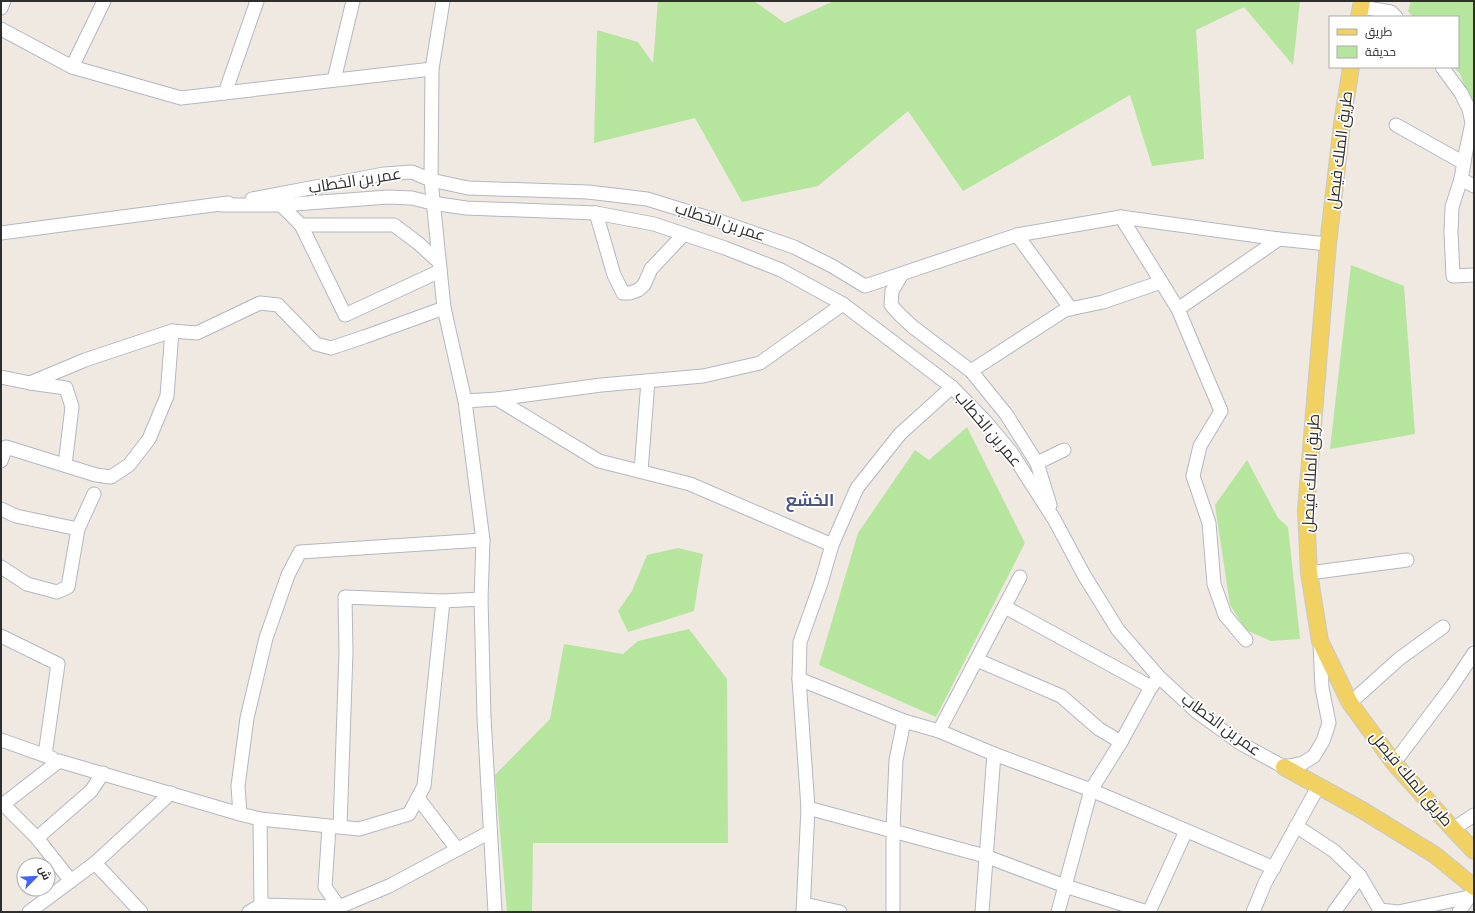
<svg xmlns="http://www.w3.org/2000/svg" width="1475" height="913" font-family="'Alegreya Sans',Cairo,sans-serif">
  <style>
    .green { fill: #b6e59e }
    .lines { fill: none; stroke-linecap: round; stroke-linejoin: round }
    .minor-casing { stroke: #b4b7c1; stroke-width: 15 }
    .major-casing { stroke: #c9c9c9; stroke-width: 18 }
    .minor { stroke: #fff; stroke-width: 13 }
    .major { stroke: #f2d163; stroke-width: 16 }
    .labels { text-anchor: middle; dominant-baseline: central; stroke-width: 3.5; stroke-linejoin: round; paint-order: stroke }
    .street-label { font-size: 16px; fill: #2e2e2e; stroke: #fff }
    .neighbourhood-label { font-size: 17px; font-weight: bold; fill: #4d5680; stroke: #fff }
  </style>
  <rect width="100%" height="100%" fill="#efe9e1"/>
  <g class="green">
    <path d="M658,1h96l31,22 49,-22h466l-7,64 -49,-58 -48,23 8,129 -52,7 -22,-71 -167,96 -55,-80 -90,75 -76,16 -47,-84 -101,25 3,-113 41,12 15,21z"/>
    <path d="M1411,1h63v109l-14,-36 -6,-7h4v-50h-45l-5,-6z"/>
    <path d="M1351,265l53,21 11,148 -85,15z"/>
    <path d="M967,427l58,116 -89,174 -117,-52 39,-132 57,-83 14,10z"/>
    <path d="M1247,460l31,58 10,9 12,112 -29,2 -25,-11 -16,-25 -15,-100z"/>
    <path d="M678,548l25,6 -9,57 -66,21 -10,-21 14,-20 15,-36z"/>
    <path d="M689,629l38,50 1,164h-195l-1,69h-25l-12,-137 55,-56 14,-75 59,10 15,-13z"/>
  </g>
  <g class="lines">
    <g class="minor-casing">
      <g id="minor">
        <path d="M443,1l-11,68 -1,111 13,128 21,93 18,139 -2,59 3,118 11,195"/>
        <path d="M1361,7l30,5 5,5"/>
        <path d="M1,8l3,-7"/>
        <path d="M1,29l71,38 109,31 251,-29"/>
        <path d="M72,67l32,-66"/>
        <path d="M1442,67l19,26 8,16 3,14 -6,28 -5,28 13,7"/>
        <path d="M334,80l19,-79"/>
        <path d="M225,93l32,-92"/>
        <path d="M1396,125l68,38"/>
        <path d="M1461,179l-9,28 -1,25 2,44 21,-1"/>
        <path d="M252,199l132,-25 28,-2 19,8 37,8 120,4 59,7 75,23 72,25 38,19 33,20 152,-51 104,-18 158,22 49,5"/>
        <path d="M221,205h60l107,-8 24,1 20,5 34,5 130,5 58,11 71,24 56,22 62,34 109,83 34,35 25,30 43,67 30,56 34,55 41,47 38,35 43,31 44,24 19,-4 11,-7 9,-15 6,-18 -7,-35 -2,-45"/>
        <path d="M281,205l20,20h93l24,18 21,19"/>
        <path d="M596,213l18,62 9,18h7l8,-3 6,-5 7,-16 33,-35"/>
        <path d="M1121,217l57,92 43,102 -21,35 -7,30 16,47 5,61 11,31 21,25"/>
        <path d="M301,225l44,90 95,-44"/>
        <path d="M1,233l227,-30"/>
        <path d="M1017,235l54,74"/>
        <path d="M902,274l-10,17 -1,14 9,10 13,12 58,44 35,43 31,49 13,42"/>
        <path d="M1178,309l101,-70"/>
        <path d="M971,371l94,-61 38,-8 58,-20"/>
        <path d="M1,377l29,6 36,5 6,19 -7,58"/>
        <path d="M30,383l55,-23 87,-29 25,2 63,-30 18,2 38,39 15,4 33,-11 80,-29"/>
        <path d="M497,399l102,62 91,23 142,61"/>
        <path d="M465,401l32,-2 104,-14 102,-9 57,-13 83,-59"/>
        <path d="M1,461l5,-14 90,28 15,2 18,-12 20,-26 18,-43 5,-65"/>
        <path d="M1037,463l27,-13"/>
        <path d="M641,471l7,-90"/>
        <path d="M1,509l15,7 62,13"/>
        <path d="M1,567l26,17 30,8 11,-5 10,-58 16,-35"/>
        <path d="M1309,573l98,-13"/>
        <path d="M1005,607l146,80"/>
        <path d="M1,636l57,28 -13,91"/>
        <path d="M977,660l84,36 38,33 22,13"/>
        <path d="M799,679l105,42 35,10 55,23 97,36 183,78"/>
        <path d="M1350,703l49,-44 44,-32"/>
        <path d="M939,731l81,-154"/>
        <path d="M1,740l51,18"/>
        <path d="M1394,763l58,-77 22,-33"/>
        <path d="M418,798l39,51"/>
        <path d="M3,804l34,34 34,43"/>
        <path d="M1,806l58,-45 181,53 20,5 99,10 50,-15 15,-28 19,-185"/>
        <path d="M808,808l177,48 80,30 82,26"/>
        <path d="M240,814l-2,-28 9,-68 19,-80 22,-63 12,-23 183,-12"/>
        <path d="M260,819l1,86"/>
        <path d="M1296,826l38,25 26,25 20,34 18,2 71,-15"/>
        <path d="M329,827l-4,60 14,20"/>
        <path d="M340,827l6,-175 -1,-55 98,4 38,-2"/>
        <path d="M1453,829l21,-14"/>
        <path d="M37,838l54,-47 12,-18"/>
        <path d="M95,863l46,49"/>
        <path d="M804,904l36,8"/>
        <path d="M29,912l66,-49 76,-70"/>
        <path d="M249,912l12,-7 78,2 50,-21 101,-54"/>
        <path d="M803,912l5,-104 -9,-129 1,-37 21,-59 11,-38 25,-57 43,-54 52,-47"/>
        <path d="M893,912v-82l3,-70 8,-39"/>
        <path d="M982,912l12,-158"/>
        <path d="M1058,912l33,-122 30,-48 30,-55 8,-10"/>
        <path d="M1149,912l37,-81"/>
        <path d="M1253,912l12,-29 53,-96"/>
        <path d="M1334,912l26,-36"/>
        <path d="M1459,912l12,-18"/>
      </g>
    </g>
    <g class="major-casing">
      <g id="major">
        <path d="M1359,17l3,-16"/>
        <path d="M1351,67l-9,57 -14,120 -22,266 3,63 11,68 30,62 44,60 59,66 21,22"/>
        <path d="M1284,767l78,43 73,45 39,32"/>
      </g>
    </g>
    <use href="#minor" class="minor"/>
    <use href="#major" class="major"/>
  </g>
  <g class="labels">
    <g class="street-label">
      <text transform="translate(1340 150) rotate(-83)">طريق الملك فيصل</text>
      <text transform="translate(355 181) rotate(-9)">عمر بن الخطاب</text>
      <text transform="translate(720 222) rotate(18)">عمر بن الخطاب</text>
      <text transform="translate(988 429) rotate(50)">عمر بن الخطاب</text>
      <text transform="translate(1311 473) rotate(-87)">طريق الملك فيصل</text>
      <text transform="translate(1221 725) rotate(36)">عمر بن الخطاب</text>
      <text transform="translate(1411 779) rotate(50)">طريق الملك فيصل</text>
    </g>
    <g class="neighbourhood-label">
      <text x="810" y="500">الخشع</text>
    </g>
  </g>
  <rect width="1475" height="913" fill="none" stroke="#2e2e2e" stroke-width="4"/>
  <rect x="1329" y="16" width="130" height="52" fill="#ffffff" stroke="#ababab"/>
  <rect x="1337" y="29" width="20" height="6" fill="#f2d163" stroke="#ababab"/>
  <text x="1365" y="36" font-size="12" fill="#2e2e2e">طريق</text>
  <rect x="1337" y="46" width="20" height="12" fill="#b6e59e" stroke="#ababab"/>
  <text x="1365" y="56" font-size="12" fill="#2e2e2e">حديقة</text>
  <g transform="translate(36 877) rotate(66)"><circle r="19" fill="#ffffff" stroke="#ababab"/>
  <path d="M0-3L7 15L0 10L-7 15Z" fill="#4264fb"/>
  <text y="-6" font-size="11" font-weight="bold" text-anchor="middle" fill="#2e2e2e">ش</text>
  </g>
</svg>
